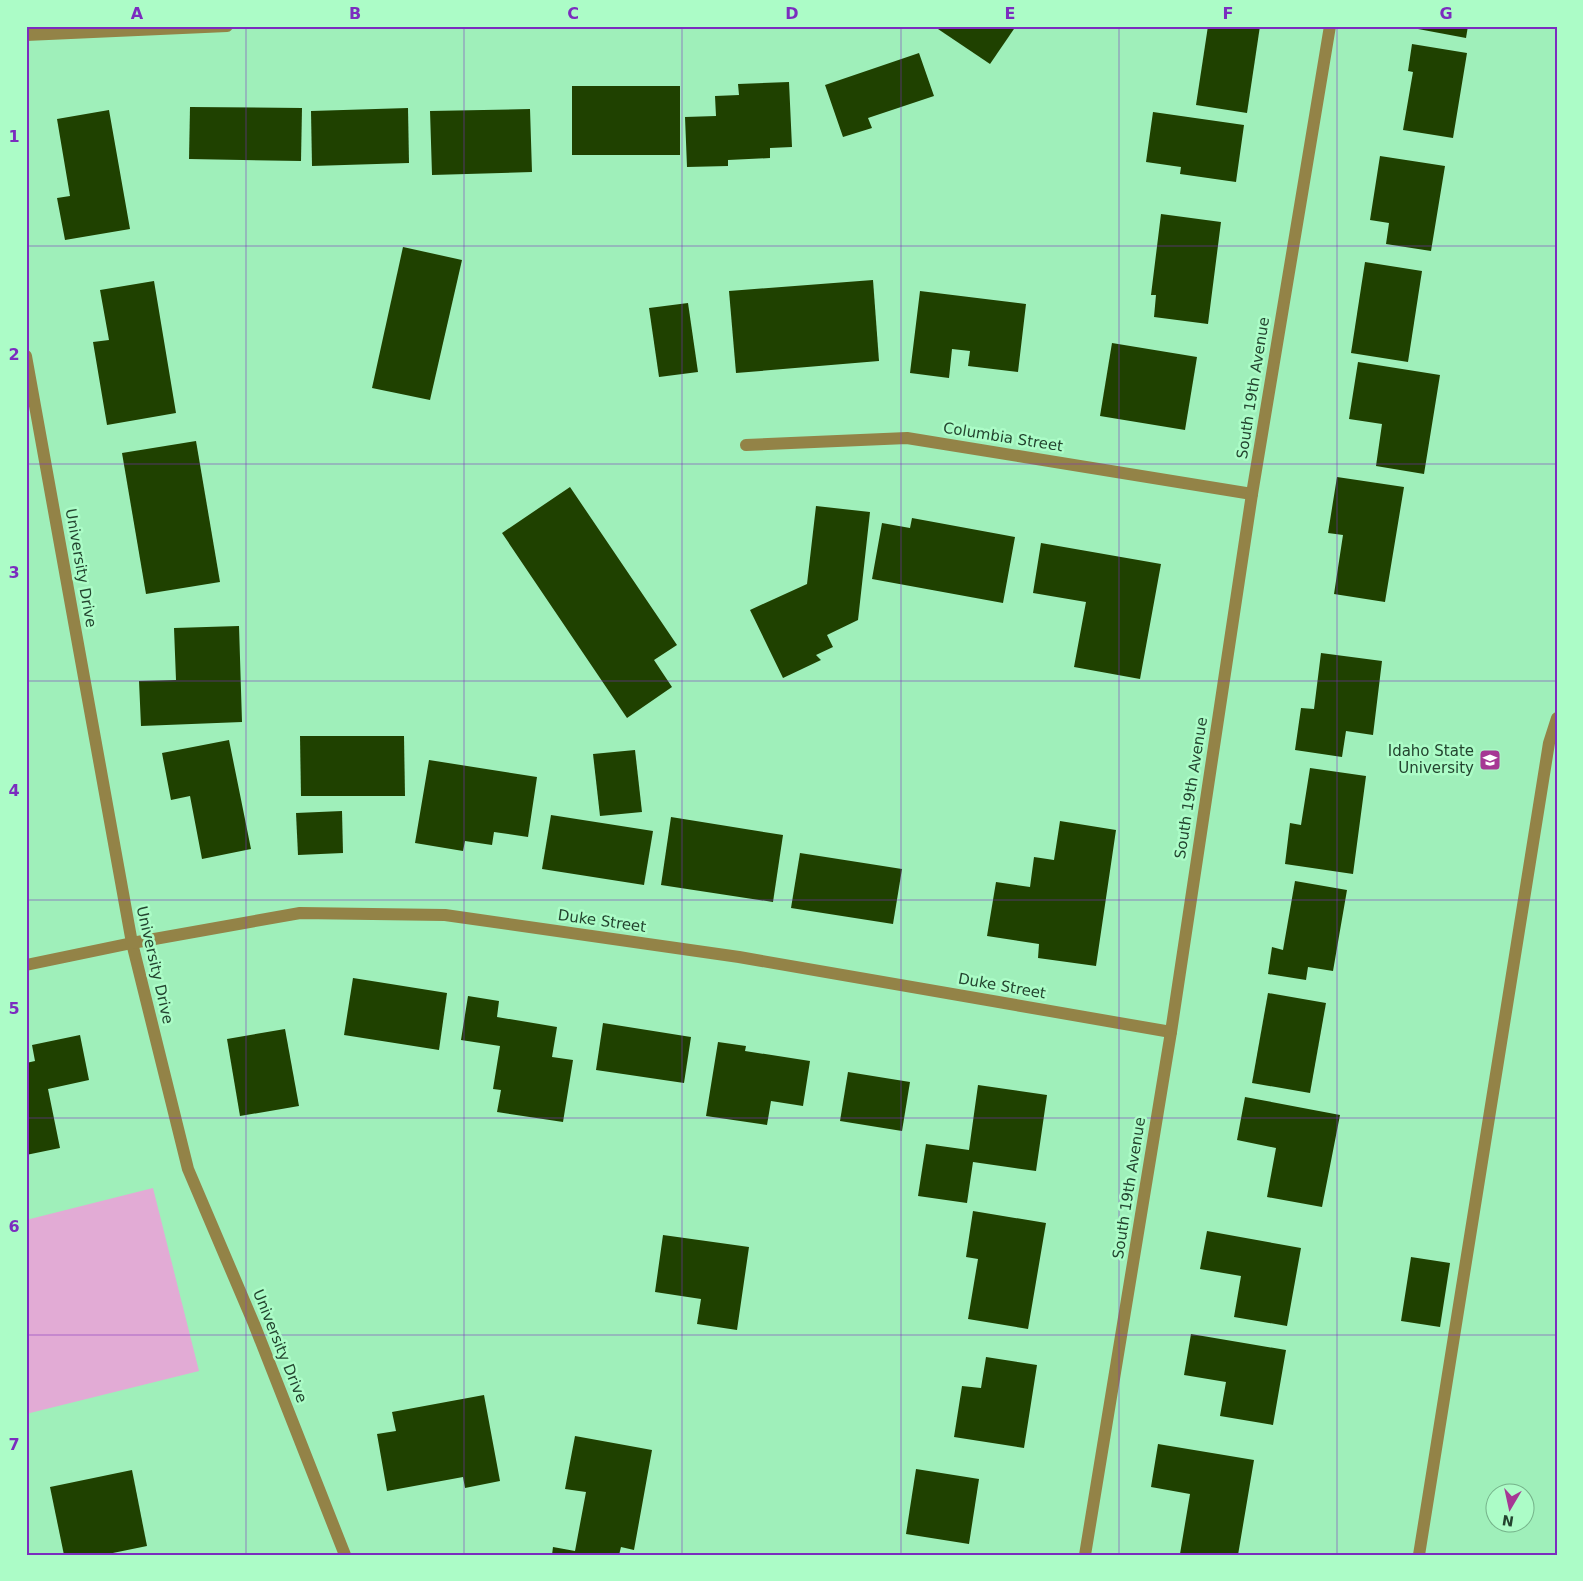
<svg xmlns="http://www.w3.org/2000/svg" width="1583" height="1581" font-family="'DejaVu Sans',sans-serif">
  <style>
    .green { fill: #e2abd5 }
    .building { fill: #1f4100 }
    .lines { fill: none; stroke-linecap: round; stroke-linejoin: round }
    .minor { stroke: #938347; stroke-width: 12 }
    .grid { fill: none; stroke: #7b2cbf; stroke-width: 1; stroke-opacity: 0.55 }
    .labels { text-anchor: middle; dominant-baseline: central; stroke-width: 5; stroke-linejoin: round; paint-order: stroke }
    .street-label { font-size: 15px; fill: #23442f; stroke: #acfcc7 }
    .poi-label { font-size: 15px; fill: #23442f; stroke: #acfcc7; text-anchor: end }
    .neatline { fill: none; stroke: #7b2cbf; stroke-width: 2 }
    .grid-label { font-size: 16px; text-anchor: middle; font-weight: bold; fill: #7b2cbf }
  </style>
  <rect width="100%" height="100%" fill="#9fefba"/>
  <path class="green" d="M153,1188l46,183 -173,43v-194z"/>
  <g class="building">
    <path d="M936,26h80l-26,38 -55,-37z"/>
    <path d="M1208,26h52l-13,87 -51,-8z"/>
    <path d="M1418,26h50l-2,12 -48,-9z"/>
    <path d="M1412,44l55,9 -14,85 -50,-8 10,-58 -5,-1z"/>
    <path d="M919,53l15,43 -66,22 4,10 -29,9 -18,-52z"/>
    <path d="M789,82l3,65 -22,1v10l-42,2v6l-41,1 -2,-50 31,-1 -1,-20 24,-1 -1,-11z"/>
    <rect x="572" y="86" width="108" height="69"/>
    <path d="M190,107l112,1 -1,53 -112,-2z"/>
    <path d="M408,108l1,55 -97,3 -1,-55z"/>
    <path d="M530,109l2,63 -100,3 -2,-64z"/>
    <path d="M109,110l21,119 -65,11 -8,-42 13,-2 -13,-77z"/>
    <path d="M1153,112l91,13 -8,57 -56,-8 1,-7 -35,-5z"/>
    <path d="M1380,156l65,10 -14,85 -45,-7 3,-21 -19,-3z"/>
    <path d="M1161,214l60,8 -13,102 -54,-7 2,-22h-5z"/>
    <path d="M403,247l59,13 -32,140 -58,-12z"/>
    <path d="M1365,262l57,9 -14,91 -57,-9z"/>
    <path d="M873,280l6,81 -143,12 -7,-82z"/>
    <path d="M154,281l22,132 -69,12 -14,-83 16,-2 -9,-50z"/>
    <path d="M920,291l106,13 -8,68 -50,-6 2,-15 -18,-2 -3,29 -39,-5z"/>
    <path d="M688,303l10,69 -39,5 -10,-69z"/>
    <path d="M1112,343l85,14 -12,73 -85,-14z"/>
    <path d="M1358,362l82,13 -16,99 -48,-8 6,-42 -33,-5z"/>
    <path d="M196,441l24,141 -74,12 -24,-141z"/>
    <path d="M1337,477l67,10 -19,115 -51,-8 9,-59 -15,-2z"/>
    <path d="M570,487l107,158 -23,15 18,27 -45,31 -125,-185z"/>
    <path d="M816,506l54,6 -12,108 -31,15 6,12 -17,8 5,5 -38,18 -33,-68 57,-26z"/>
    <path d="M912,518l103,19 -12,66 -131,-24 10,-56 28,5z"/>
    <path d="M1041,543l120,21 -21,115 -66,-12 12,-65 -53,-9z"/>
    <path d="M239,626l3,96 -101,4 -2,-45 37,-1 -2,-52z"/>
    <path d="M1321,653l61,8 -9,74 -27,-4 -4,26 -47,-7 6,-42 13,1z"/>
    <path d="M300,736h104l1,60h-104z"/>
    <path d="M229,740l22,109 -49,10 -12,-63 -19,4 -9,-47z"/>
    <path d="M635,750l7,62 -42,4 -7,-62z"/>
    <path d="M429,760l108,17 -9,60 -34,-5 -2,13 -27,-4 -2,10 -48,-8z"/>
    <path d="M1310,768l56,8 -13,98 -68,-10 5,-41 11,2z"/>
    <path d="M342,811l1,42 -45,2 -2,-42z"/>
    <path d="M551,815l102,16 -9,54 -102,-16z"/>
    <path d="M671,817l112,18 -10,67 -112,-17z"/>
    <path d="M1060,821l56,9 -20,136 -58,-8 1,-14 -52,-8 9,-54 34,5 4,-30 20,3z"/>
    <path d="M800,853l102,16 -9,55 -102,-16z"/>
    <path d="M1295,881l52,9 -14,81 -25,-4 -2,13 -38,-6 4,-27 11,3z"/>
    <path d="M353,978l94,15 -8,57 -95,-15z"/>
    <path d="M1268,993l58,10 -16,90 -58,-10z"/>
    <path d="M468,996l31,5 -2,16 60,10 -5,30 21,3 -10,62 -66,-10 4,-22 -8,-1 7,-43 -39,-6z"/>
    <path d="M603,1023l88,14 -7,46 -88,-13z"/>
    <path d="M285,1029l14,77 -59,10 -13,-77z"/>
    <path d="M80,1035l9,45 -41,9 12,59 -34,7v-92l9,-2 -3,-16z"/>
    <path d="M718,1042l28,4 -1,5 65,10 -7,45 -32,-5 -4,24 -61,-9z"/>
    <path d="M848,1072l62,10 -8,49 -62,-10z"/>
    <path d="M978,1085l69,10 -11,76 -63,-9 -6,41 -49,-7 8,-52 43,6z"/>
    <path d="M1245,1097l95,18 -18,92 -55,-10 9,-49 -39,-8z"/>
    <path d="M973,1211l73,12 -18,106 -60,-10 10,-60 -12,-2z"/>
    <path d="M1207,1231l94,17 -14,78 -53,-9 7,-41 -41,-7z"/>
    <path d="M663,1235l86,12 -12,83 -40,-6 4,-25 -46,-7z"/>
    <path d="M1411,1257l39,6 -10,64 -39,-6z"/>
    <path d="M1191,1334l95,16 -13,75 -53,-9 6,-34 -42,-7z"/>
    <path d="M986,1357l51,8 -13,83 -70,-11 8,-51 19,2z"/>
    <path d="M484,1395l16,86 -35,7 -2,-11 -76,14 -10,-57 19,-3 -4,-19z"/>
    <path d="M575,1436l77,14 -18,100 -13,-3 -2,8h-67l1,-8 22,4 11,-59 -21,-3z"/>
    <path d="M1158,1444l96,16 -16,95 -58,-1 10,-60 -39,-7z"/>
    <path d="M916,1469l63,10 -10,65 -63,-10z"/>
    <path d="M132,1470l15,76 -44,9h-39l-14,-68z"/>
  </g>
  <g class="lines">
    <g class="minor">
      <path d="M26,35l201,-9"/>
      <path d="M26,356l106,587 56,226 66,155 91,231"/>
      <path d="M746,445l161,-7 345,56"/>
      <path d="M26,965l106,-22 168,-30 145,2 294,42 432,75"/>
      <path d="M1085,1555l86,-523 81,-538 78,-468"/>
      <path d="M1419,1555l130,-812 8,-25"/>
    </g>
  </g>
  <path class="grid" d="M246,26v1529M464,26v1529M682,26v1529M901,26v1529M1119,26v1529M1337,26v1529M26,246h1531M26,464h1531M26,681h1531M26,900h1531M26,1118h1531M26,1335h1531"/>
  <defs>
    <g id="university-square" transform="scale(1.125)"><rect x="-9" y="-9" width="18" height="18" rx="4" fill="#a63794" stroke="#acfcc7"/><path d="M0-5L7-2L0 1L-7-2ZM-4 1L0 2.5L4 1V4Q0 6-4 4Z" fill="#fff"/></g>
  </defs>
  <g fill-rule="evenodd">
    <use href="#university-square" x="1490" y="760"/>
  </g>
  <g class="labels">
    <g class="street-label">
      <text transform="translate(1253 388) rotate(-81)">South 19th Avenue</text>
      <text transform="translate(1003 437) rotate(9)">Columbia Street</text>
      <text transform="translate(81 568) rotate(80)">University Drive</text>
      <text transform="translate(1191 788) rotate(-81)">South 19th Avenue</text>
      <text transform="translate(602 921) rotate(8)">Duke Street</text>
      <text transform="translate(155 965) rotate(77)">University Drive</text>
      <text transform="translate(1002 986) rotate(10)">Duke Street</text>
      <text transform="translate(1129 1188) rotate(-81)">South 19th Avenue</text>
      <text transform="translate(280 1346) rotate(68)">University Drive</text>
    </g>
    <g class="poi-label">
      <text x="1474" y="751">Idaho State<tspan x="1474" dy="17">University</tspan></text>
    </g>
  </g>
  <rect width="1583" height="1581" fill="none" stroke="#acfcc7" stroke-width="55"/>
  <g transform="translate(1510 1508) rotate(189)"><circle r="24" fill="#acfcc7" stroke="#75b28a"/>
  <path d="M0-4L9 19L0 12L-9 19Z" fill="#a63794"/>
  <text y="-8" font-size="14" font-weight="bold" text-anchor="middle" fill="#23442f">N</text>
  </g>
  <rect x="28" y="28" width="1528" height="1526" class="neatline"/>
  <g class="grid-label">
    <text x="137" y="19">A</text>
    <text x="355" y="19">B</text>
    <text x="573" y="19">C</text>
    <text x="792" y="19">D</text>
    <text x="1010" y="19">E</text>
    <text x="1228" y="19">F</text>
    <text x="1446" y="19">G</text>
    <text x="14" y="142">1</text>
    <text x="14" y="360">2</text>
    <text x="14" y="578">3</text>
    <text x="14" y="796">4</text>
    <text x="14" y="1014">5</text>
    <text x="14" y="1232">6</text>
    <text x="14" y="1450">7</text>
  </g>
</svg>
